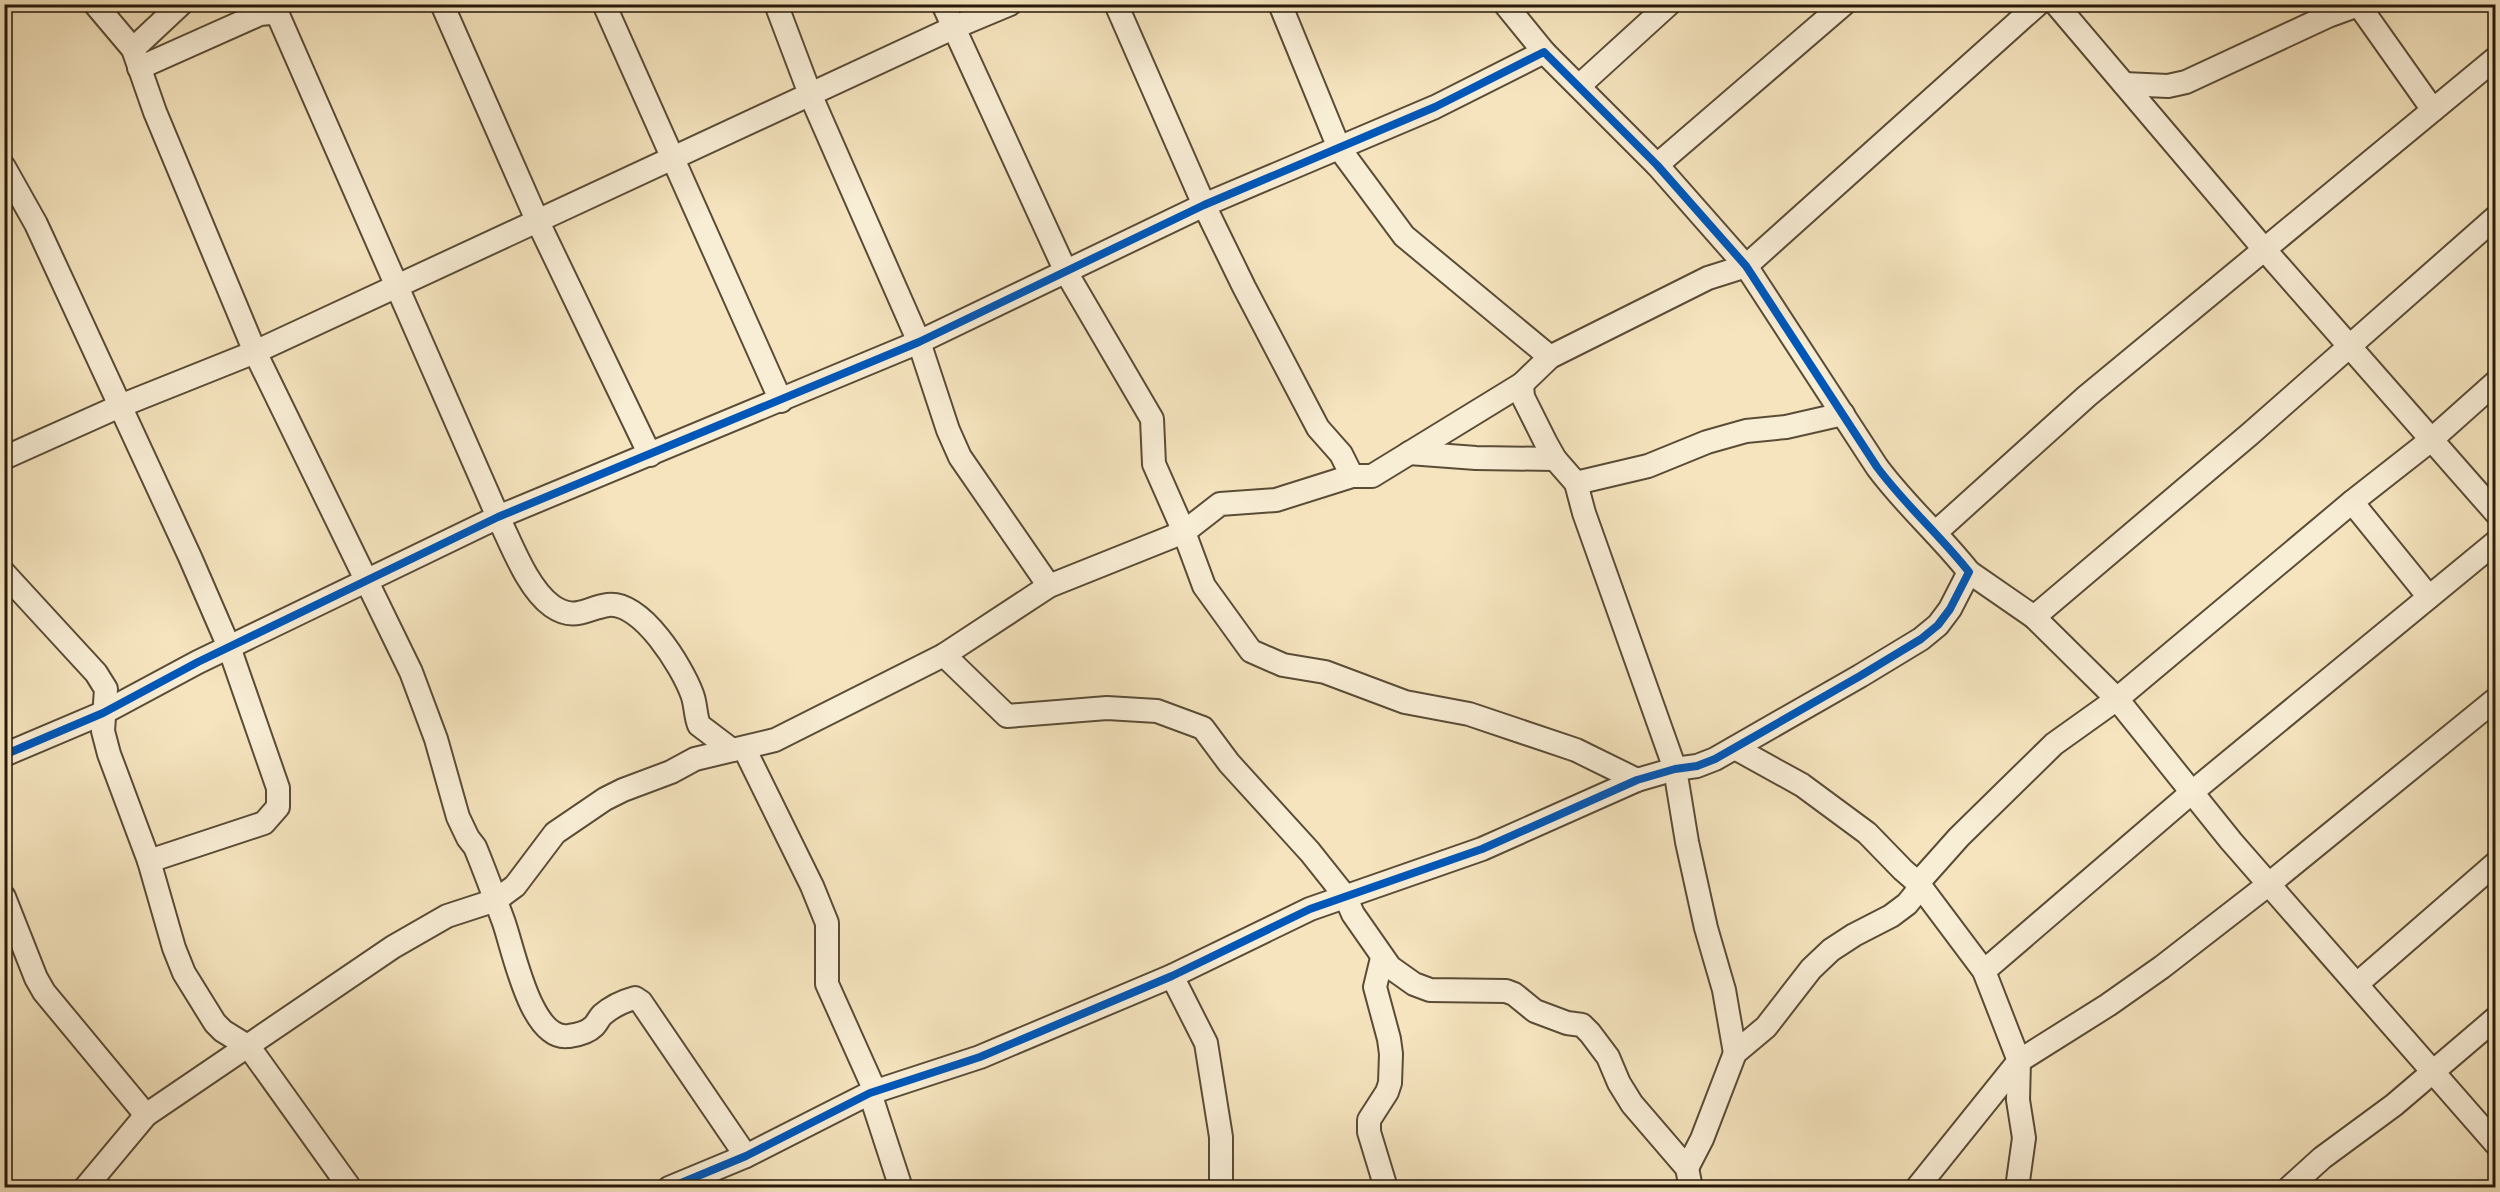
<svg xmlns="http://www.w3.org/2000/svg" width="2500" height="1192" font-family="'IM FELL Great Primer',serif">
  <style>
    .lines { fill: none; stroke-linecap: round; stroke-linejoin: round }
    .street-casing { stroke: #5a4c36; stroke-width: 26 }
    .street { stroke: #f8edd5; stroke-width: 22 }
    .cycleway-casing { stroke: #f8edd5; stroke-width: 11 }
    .cycleway { stroke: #0057b8; stroke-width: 8 }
  </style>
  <rect width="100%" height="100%" fill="#f5e4be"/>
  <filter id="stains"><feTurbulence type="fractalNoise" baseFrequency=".00333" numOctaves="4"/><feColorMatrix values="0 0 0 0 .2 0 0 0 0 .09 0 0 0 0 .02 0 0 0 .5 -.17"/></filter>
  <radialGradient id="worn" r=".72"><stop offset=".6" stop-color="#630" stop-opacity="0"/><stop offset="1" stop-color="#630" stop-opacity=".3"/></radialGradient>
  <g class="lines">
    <g class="street-casing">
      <g id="street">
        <path d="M95,4l38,45 22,63 100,240 156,320 25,67 22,78 10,21 7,9c10,24 19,49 28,73 10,26 27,122 66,116 8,-1 19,-4 25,-10 3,-3 5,-8 8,-11 9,-8 22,-14 33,-17l6,4 105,154"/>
        <path d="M442,4l95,216 113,235"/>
        <path d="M604,4l177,397"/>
        <path d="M776,4l34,90 109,248 29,88 12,27 89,129"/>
        <path d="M943,4l123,268 86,147 2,45 30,68 20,54 47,65 32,14 42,7 80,30 64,12 107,36 61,30"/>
        <path d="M1116,4l88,201 40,82 74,141 23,26 11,22h20l150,-92"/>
        <path d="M1280,4l59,144 65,88 146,121"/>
        <path d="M1505,4l39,48"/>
        <path d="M2056,4l208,245 232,264"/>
        <path d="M2358,4l75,106"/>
        <path d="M133,49l48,-45"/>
        <path d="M139,68l121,-54 10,-1 8,2 220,502c13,26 29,71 54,89 23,16 34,2 56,-1 34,-4 74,62 84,89 4,10 3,21 7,31l33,25"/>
        <path d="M2124,84l44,2 18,-4 142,-66 33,-12"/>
        <path d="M1579,86l90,-82"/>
        <path d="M1657,165l187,-161"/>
        <path d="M4,167l32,57 154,333 39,90 49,141v19l-14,16 -115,38"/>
        <path d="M1409,453l67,5 79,1"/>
        <path d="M4,458l116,-52 135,-54 700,-325 55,-23"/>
        <path d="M1576,483l72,-17 59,-24 39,-11 40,-4 57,-13"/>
        <path d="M2352,502l77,95"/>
        <path d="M1935,533l152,-137 409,-338"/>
        <path d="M1969,572l65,45 83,82 114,142 265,303"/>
        <path d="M4,573l92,100 10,16 -3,42 6,23 40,107 25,87 10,25 31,50 8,8 26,16 101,141"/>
        <path d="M2034,617l216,-183 246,-217"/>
        <path d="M944,655l63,61 100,-8 50,3 46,17 26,35 81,89 35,44 8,18 37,53 24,17 16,6 76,1 8,3 21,17 32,12 15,2 8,8 18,24 11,26 13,21 55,64 4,20"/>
        <path d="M744,748l68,138 15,37v61l48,107"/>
        <path d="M1735,748l67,37 65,48 36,37 15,13 66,88 35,90 -1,39 6,38 -7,50"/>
        <path d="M4,755l99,-42 95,-51 300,-145 421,-175 285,-137 231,-98 109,-55 113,113 89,101 131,201c28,38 63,68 92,105l-19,37 -12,16 -17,14 -61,37 -145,83 -18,7 -22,3 -38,11 -155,69 -172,60 -138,67 -192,81 -110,36 -124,63 -77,32"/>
        <path d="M4,897l32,81 8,14 102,123"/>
        <path d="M1382,958l-7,29 14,52 2,15 -1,29 -3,9 -18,28v12l17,56"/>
        <path d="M1984,971l207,-178 305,-251"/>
        <path d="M1172,976l34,67 15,94v51"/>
        <path d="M2357,984l139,-121"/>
        <path d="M1735,1053l-11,-63 -18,-62 -19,-86 -12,-73 -91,-256 -8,-30 -21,-24 -9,-16 -23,-46 -1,-13 28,-27 158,-79 38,-12 292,-262"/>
        <path d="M870,1093l31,95"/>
        <path d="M1687,1168l15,-29 33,-86 31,-26 45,-58 20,-19 23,-15 37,-19 16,-12 9,-11 2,-10 41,-46 95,-93 63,-45 235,-197 79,-62 65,-58"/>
        <path d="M85,1188l61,-73 247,-168 54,-31 49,-16 19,-14 40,-53 50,-34 18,-9 48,-18 24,-13 80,-19 169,-85 105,-69 135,-54 36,-28 56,-4 76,-24"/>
        <path d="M1917,1188l102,-127 89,-56 54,-38 107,-83 227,-185"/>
        <path d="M2289,1188l33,-30 72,-53 102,-87"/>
      </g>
    </g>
    <use href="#street" class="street"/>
    <g class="cycleway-casing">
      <path id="cycleway" d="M4,755l99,-42 95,-51 300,-145 421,-175 285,-137 231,-98 109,-55 113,113 89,101 131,201c28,38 63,68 92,105l-19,37 -12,16 -17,14 -61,37 -145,83 -18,7 -22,3 -38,11 -155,69 -172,60 -138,67 -192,81 -110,36 -124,63 -77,32"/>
    </g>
    <use href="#cycleway" class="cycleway"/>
  </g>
  <rect width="2500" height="1192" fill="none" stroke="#f5e4be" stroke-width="24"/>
  <rect x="6" y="6" width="2488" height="1180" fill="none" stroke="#261909" stroke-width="3"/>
  <rect x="12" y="12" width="2476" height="1168" fill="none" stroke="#261909" stroke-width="1.5"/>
  <rect width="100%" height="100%" filter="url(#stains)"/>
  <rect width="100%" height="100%" fill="url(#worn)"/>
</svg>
